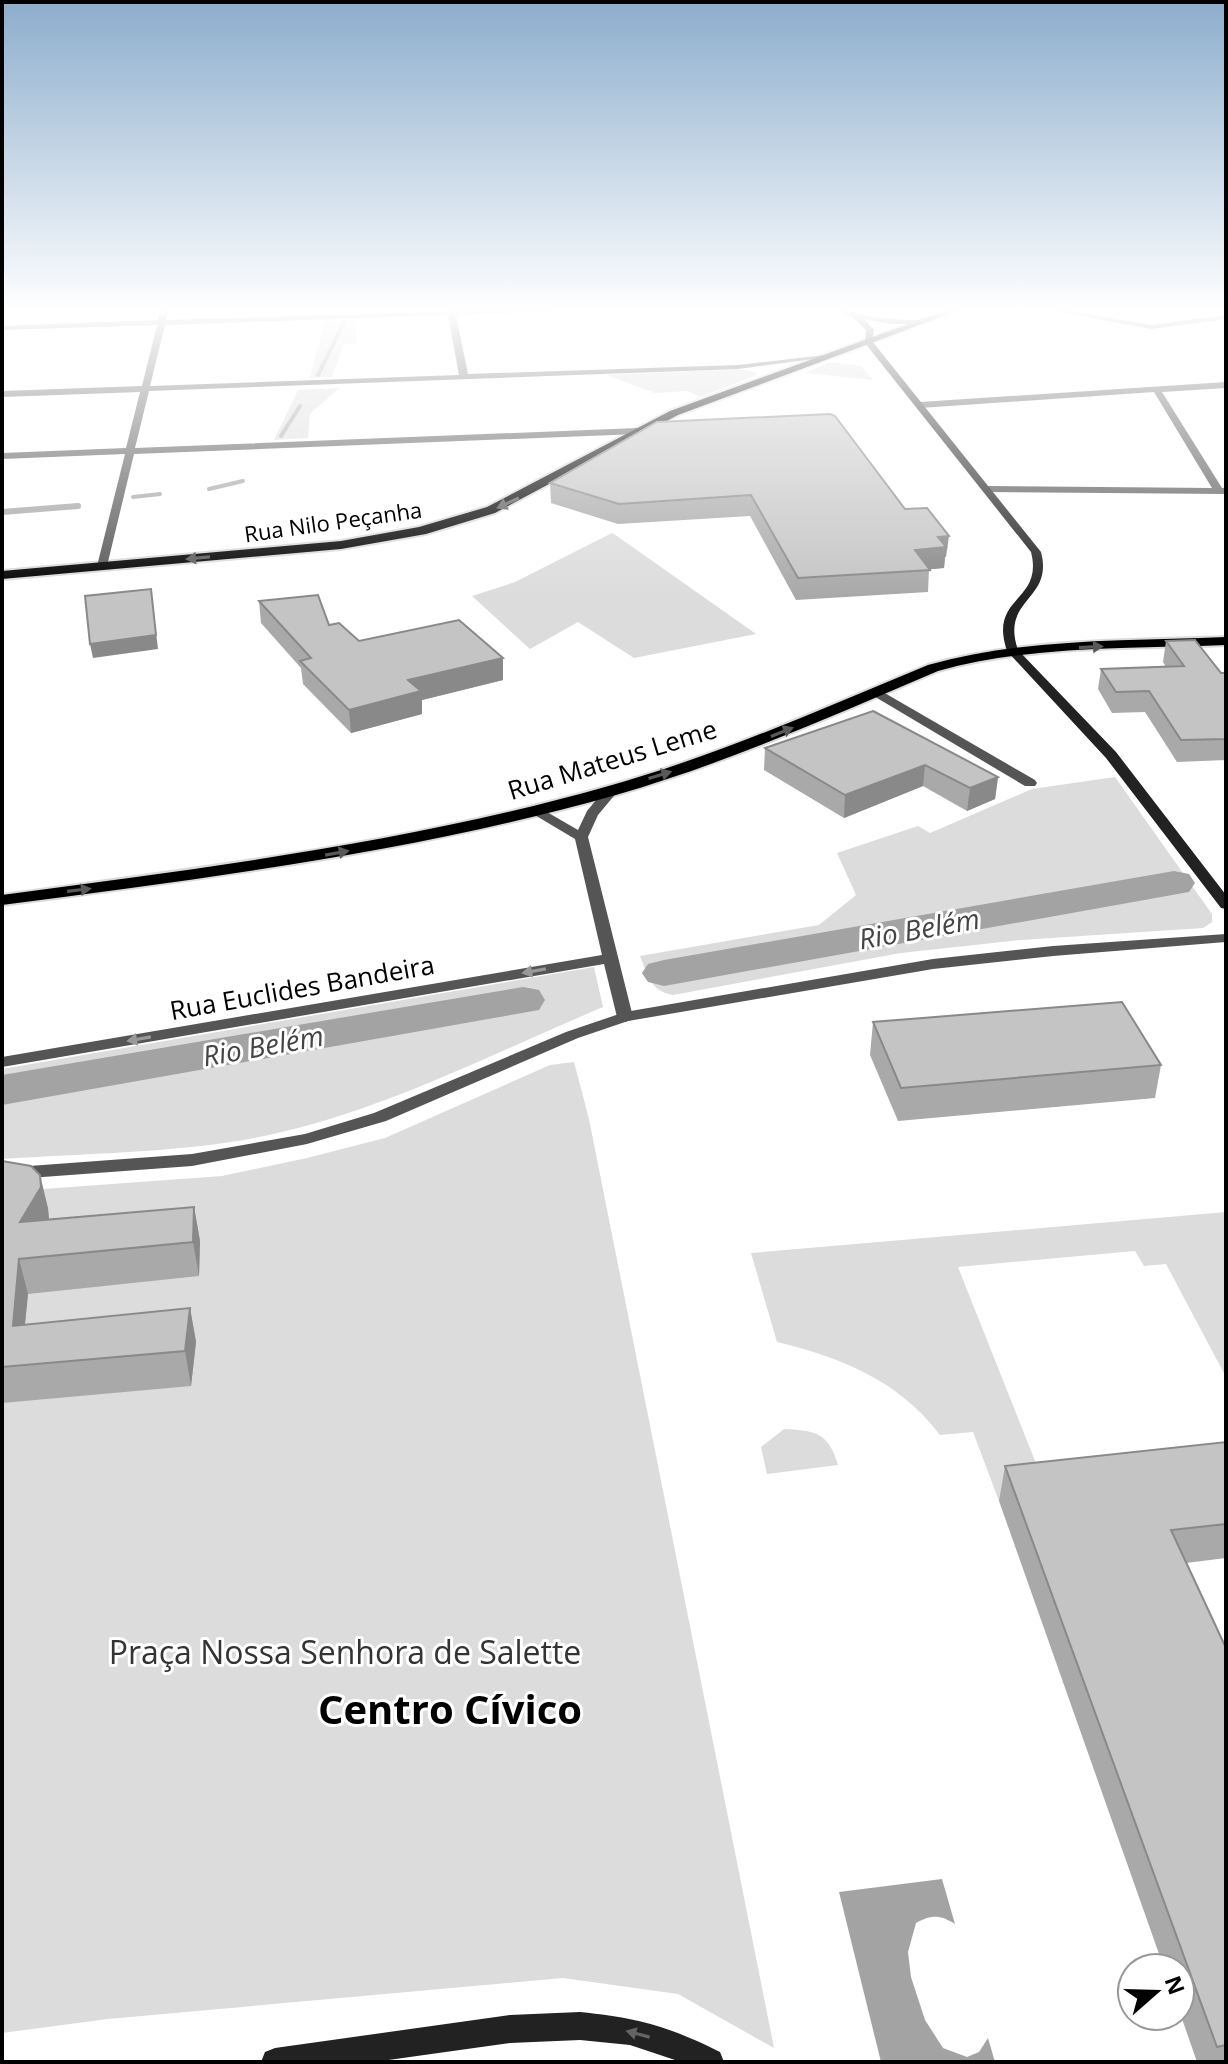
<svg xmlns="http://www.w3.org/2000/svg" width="1228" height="2064" font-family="'Open Sans',sans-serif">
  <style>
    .green { fill: #dcdcdc }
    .water { fill: #a3a3a3 }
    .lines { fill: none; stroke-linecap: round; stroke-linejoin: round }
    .stream-far1 { stroke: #a3a3a3; stroke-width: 4 }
    .stream { stroke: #a3a3a3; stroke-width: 6 }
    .river { fill: #a3a3a3; fill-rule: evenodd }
    .primary-casing { stroke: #dbdbdb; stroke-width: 4 }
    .minor { fill: #555; fill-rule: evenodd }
    .tertiary { fill: #555; fill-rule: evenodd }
    .secondary { fill: #222; fill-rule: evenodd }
    .primary { fill: #000; fill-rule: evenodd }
    .wall { fill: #a9a9a9 }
    .shaded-wall { fill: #898989 }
    .building { fill: #c4c4c4; stroke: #898989; stroke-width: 2 }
    .oneway { fill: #595959 }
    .oneway2 { fill: #999 }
    .oneway3 { fill: #646464 }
    .labels { text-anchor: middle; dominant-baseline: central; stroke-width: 6; stroke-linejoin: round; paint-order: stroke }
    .far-street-label { font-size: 22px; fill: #000; stroke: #fff }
    .street-label { font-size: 26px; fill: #000; stroke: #fff }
    .water-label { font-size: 28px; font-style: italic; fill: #444; stroke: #fff }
    .near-park-label { font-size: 32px; fill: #333; stroke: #fff }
    .near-district-label { font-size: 40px; font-weight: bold; fill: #000; stroke: #fff }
  </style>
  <rect width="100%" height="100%" fill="#fff"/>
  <g class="green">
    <path d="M356,320v24h-12l-12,33 -22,1 15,-57z"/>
    <path d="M829,362l32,4 12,14 -68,-7z"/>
    <path d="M739,369l16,3 2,3 -57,22 -12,-6 -33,2 -49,-18z"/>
    <path d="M339,388l-29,26 -2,24 -34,2 24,-50z"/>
    <path d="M612,533l5,3 139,98 -122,24 -56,-36 -48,27 -58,-53 43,-14z"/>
    <path d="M1115,777l97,137v8l-9,6 -182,12 -120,13 -228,42c-23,-4 -25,-20 -33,-39l179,-31 37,-30 -19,-42 81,-27 12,7 102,-44z"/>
    <path d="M594,967l9,40c-109,46 -218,103 -334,128 -82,18 -183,18 -267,24v-90z"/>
    <path d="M574,1062l15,57 185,929 -96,-54 -115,-16 -455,41 -106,14v-841l220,-16 85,-18 78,-20 165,-73z"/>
    <path d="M1226,1212v165l-60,-113 -22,2 -9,-15 -177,16 91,229 -50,5 -26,-69 -33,3c-42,-55 -98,-77 -163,-93l-26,-89z"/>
    <path d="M784,1429c32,2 44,3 54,36l-71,9 -6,-27z"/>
  </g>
  <path class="water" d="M942,1879l13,45c-14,-9 -23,-10 -39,-1l-8,29 3,25 14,43 18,28 24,9 12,-5 9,-14 7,24h-114l-42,-170z"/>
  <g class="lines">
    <g class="stream-far1">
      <path d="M345,311l2,-3"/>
      <path d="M318,375l26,-53"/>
      <path d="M281,436l19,-30"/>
      <path d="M209,489l34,-8"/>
      <path d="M133,497l27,-3"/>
    </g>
    <path class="stream" d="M2,512l76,-6"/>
    <g class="river">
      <path d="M1174,871l15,3 6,9 -6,9 -525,94 -16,-4 -6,-9 6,-9 16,-4z"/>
      <path d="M523,987l16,3 6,10 -6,10 -537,95v-30z"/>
    </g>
    <g class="primary-casing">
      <g id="primary">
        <path d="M952,308h13l-287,107 -183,98 -69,21 -85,15 -339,30v-8l339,-30 78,-14 68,-20 183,-96z"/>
        <path d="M1226,637v8c-97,4 -194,0 -288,26 -106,45 -211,92 -322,124 -201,57 -408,83 -614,110v-10c202,-27 406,-52 603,-108 111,-31 217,-78 323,-122 98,-27 197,-24 298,-28z"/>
      </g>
    </g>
    <g class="minor">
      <path d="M161,308h8l-3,12 282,-9 -1,-3h8v2l141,-2 -4,2 -136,5 12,59 270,-9 87,-10 4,2 -91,12 -589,22 -14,57 502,-20 5,3 -5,3 -503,20 -27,112 -5,3 -5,-3 28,-112 -123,5v-6l124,-5 14,-56 -138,5v-6l140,-5 15,-61 -155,5v-4l156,-6zM448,315l11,60 -309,11 15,-61z"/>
      <path d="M1038,308h15l98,17 75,-10v4l-75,10z"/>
      <path d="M1226,382v6l-64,4 60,96h4v6l-238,-2 -5,-3 5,-3 224,2 -58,-96 -234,16 -4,-3 4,-3z"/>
      <path d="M876,688l159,92 2,3 -2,3h-10l-153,-91v-6z"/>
      <path d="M611,787l7,4 -20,24 -10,22 45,180 -2,3 -6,2 -8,-5 -13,-53 -602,103v-10l600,-102 -27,-116 -47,-28 7,-4 5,1 38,22 9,-19 19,-23z"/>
    </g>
    <path class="tertiary" d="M1226,934v8l-173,14 -120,13 -305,52 -50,17 -192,83 -79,23 -115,22 -190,14v-12l190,-14 113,-20 69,-21 192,-81 59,-20 308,-53 120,-13z"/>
    <g class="secondary">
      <path d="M837,308c9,-1 10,2 18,5 20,6 44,7 65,7l4,2 -4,2h-29l-27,-5 10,11 -2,11 169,211c13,49 -41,46 -23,98l98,102 110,143v14l-5,-1 -115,-150 -99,-107c-19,-56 37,-48 24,-99l-166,-209 1,-13 -10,-10z"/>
      <path d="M580,2012c58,6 88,14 140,40l4,10h-43l-51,-17 -50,-5 -70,3 -136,19h-113l4,-10 10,-4 235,-33z"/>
    </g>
    <use href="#primary" class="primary"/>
  </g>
  <g class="wall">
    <path d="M835,416l70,93 41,48h-1l-1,11 -15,1 -1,23 -132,8 -46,-84 -132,8 -67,-21 -1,-20z"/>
    <path d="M259,601l70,24 30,16 144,17v22l-81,20v14l-71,19 -48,-49 -2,-16 -40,-45z"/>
    <path d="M1166,641l55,32h5v87l-49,2 -32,-50 -33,1 -14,-24 3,-20 65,-2 -3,-5z"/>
    <path d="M873,711l125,66 -3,22 -28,12 -44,-25 -79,32 -80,-48 1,-22z"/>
    <path d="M873,1022l288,43 -6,33 -257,23 -28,-66z"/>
    <path d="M2,1161l46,47 1,11 145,-12 6,34 -1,35 -171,18 -3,31 165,-17 6,34 -5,44 -189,17z"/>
    <path d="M1226,1442v116l-40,5 40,85v414h-29l-17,-49v-45h-16l-165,-467 6,-35z"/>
  </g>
  <g class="shaded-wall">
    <path d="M949,536l-3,21h-1l-1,11 -31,3 2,-21 23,-13z"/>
    <path d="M151,589l7,60 -65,9 -3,-14z"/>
    <path d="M503,658v22l-81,20v14l-71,19 -2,-23 59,-30z"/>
    <path d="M925,765l-2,21 -79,32 1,-23z"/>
    <path d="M998,777l-3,22 -28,12 3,-23z"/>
    <path d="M40,1175l8,33 1,13 -29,1z"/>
    <path d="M194,1207l6,34 -1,35 -6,-34z"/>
    <path d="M19,1259l9,35 -7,67 -8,-35z"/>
    <path d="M190,1308l6,34 -5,44 -6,-35z"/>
  </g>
  <g class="building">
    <path d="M830,414l5,2 70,93 22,-1 22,28 -11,1 8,10 -31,3 15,20 -132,8 -47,-83 -132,9 -69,-21 107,-61z"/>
    <path d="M151,589l5,46 -66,9 -5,-48z"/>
    <path d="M318,595l11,30 10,-2 20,18 100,-21 44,38 -95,22 13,11 -72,19 -49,-49 11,-3 -52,-57z"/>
    <path d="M1195,640l26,33h5v66l-45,1 -32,-49 -33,1 -15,-23 83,-3 -18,-25z"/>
    <path d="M873,711l125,66 -28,11 -45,-23 -80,30 -80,-47z"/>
    <path d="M1122,1002l39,63 -260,23 -28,-66z"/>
    <path d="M2,1161l29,5 9,9 1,12 -21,35 174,-15 -1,35 -174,17 -6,67 177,-18 -5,43 -183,16z"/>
    <path d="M1226,1442v82l-55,6 55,118v397l-9,2 -212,-581z"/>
  </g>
  <defs><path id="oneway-solid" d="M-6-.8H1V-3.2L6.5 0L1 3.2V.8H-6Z" transform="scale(2)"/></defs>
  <g class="oneway">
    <use href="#oneway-solid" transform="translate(508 503) rotate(155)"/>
    <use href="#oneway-solid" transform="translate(198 558) rotate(175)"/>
    <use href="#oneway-solid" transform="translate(1091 647) rotate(-3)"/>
    <use href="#oneway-solid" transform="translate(782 732) rotate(-22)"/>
    <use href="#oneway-solid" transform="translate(660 775) rotate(-17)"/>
    <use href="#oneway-solid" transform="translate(337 853) rotate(-10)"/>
    <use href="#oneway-solid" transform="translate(79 890) rotate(-7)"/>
  </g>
  <g class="oneway2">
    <use href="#oneway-solid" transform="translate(534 971) rotate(170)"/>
    <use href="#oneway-solid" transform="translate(139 1039) rotate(170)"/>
  </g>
  <use class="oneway3" href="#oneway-solid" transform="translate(638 2034) rotate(-165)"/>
  <linearGradient id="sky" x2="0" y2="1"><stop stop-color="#8cadcc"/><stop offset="0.52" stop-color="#fff"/><stop offset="1" stop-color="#fff" stop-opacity="0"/></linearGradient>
  <rect width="1228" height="596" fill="url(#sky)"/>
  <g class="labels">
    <g class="far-street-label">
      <text transform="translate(333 521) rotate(-8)">Rua Nilo Peçanha</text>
    </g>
    <g class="street-label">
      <text transform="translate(612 759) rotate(-17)">Rua Mateus Leme</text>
      <text transform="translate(302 987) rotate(-10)">Rua Euclides Bandeira</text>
    </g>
    <g class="water-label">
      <text transform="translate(919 928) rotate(-10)">Rio Belém</text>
      <text transform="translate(263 1045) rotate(-10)">Rio Belém</text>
    </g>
    <g class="near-park-label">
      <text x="345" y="1651">Praça Nossa Senhora de Salette</text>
    </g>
    <g class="near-district-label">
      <text x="450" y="1708">Centro Cívico</text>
    </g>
  </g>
  <rect width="1228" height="2064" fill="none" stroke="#000000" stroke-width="8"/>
  <g transform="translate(1156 1992) rotate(70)"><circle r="38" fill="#ffffff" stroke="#999999" stroke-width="2"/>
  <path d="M0-6L14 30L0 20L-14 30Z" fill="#000000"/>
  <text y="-12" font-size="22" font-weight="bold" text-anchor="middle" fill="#000000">N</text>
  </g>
</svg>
